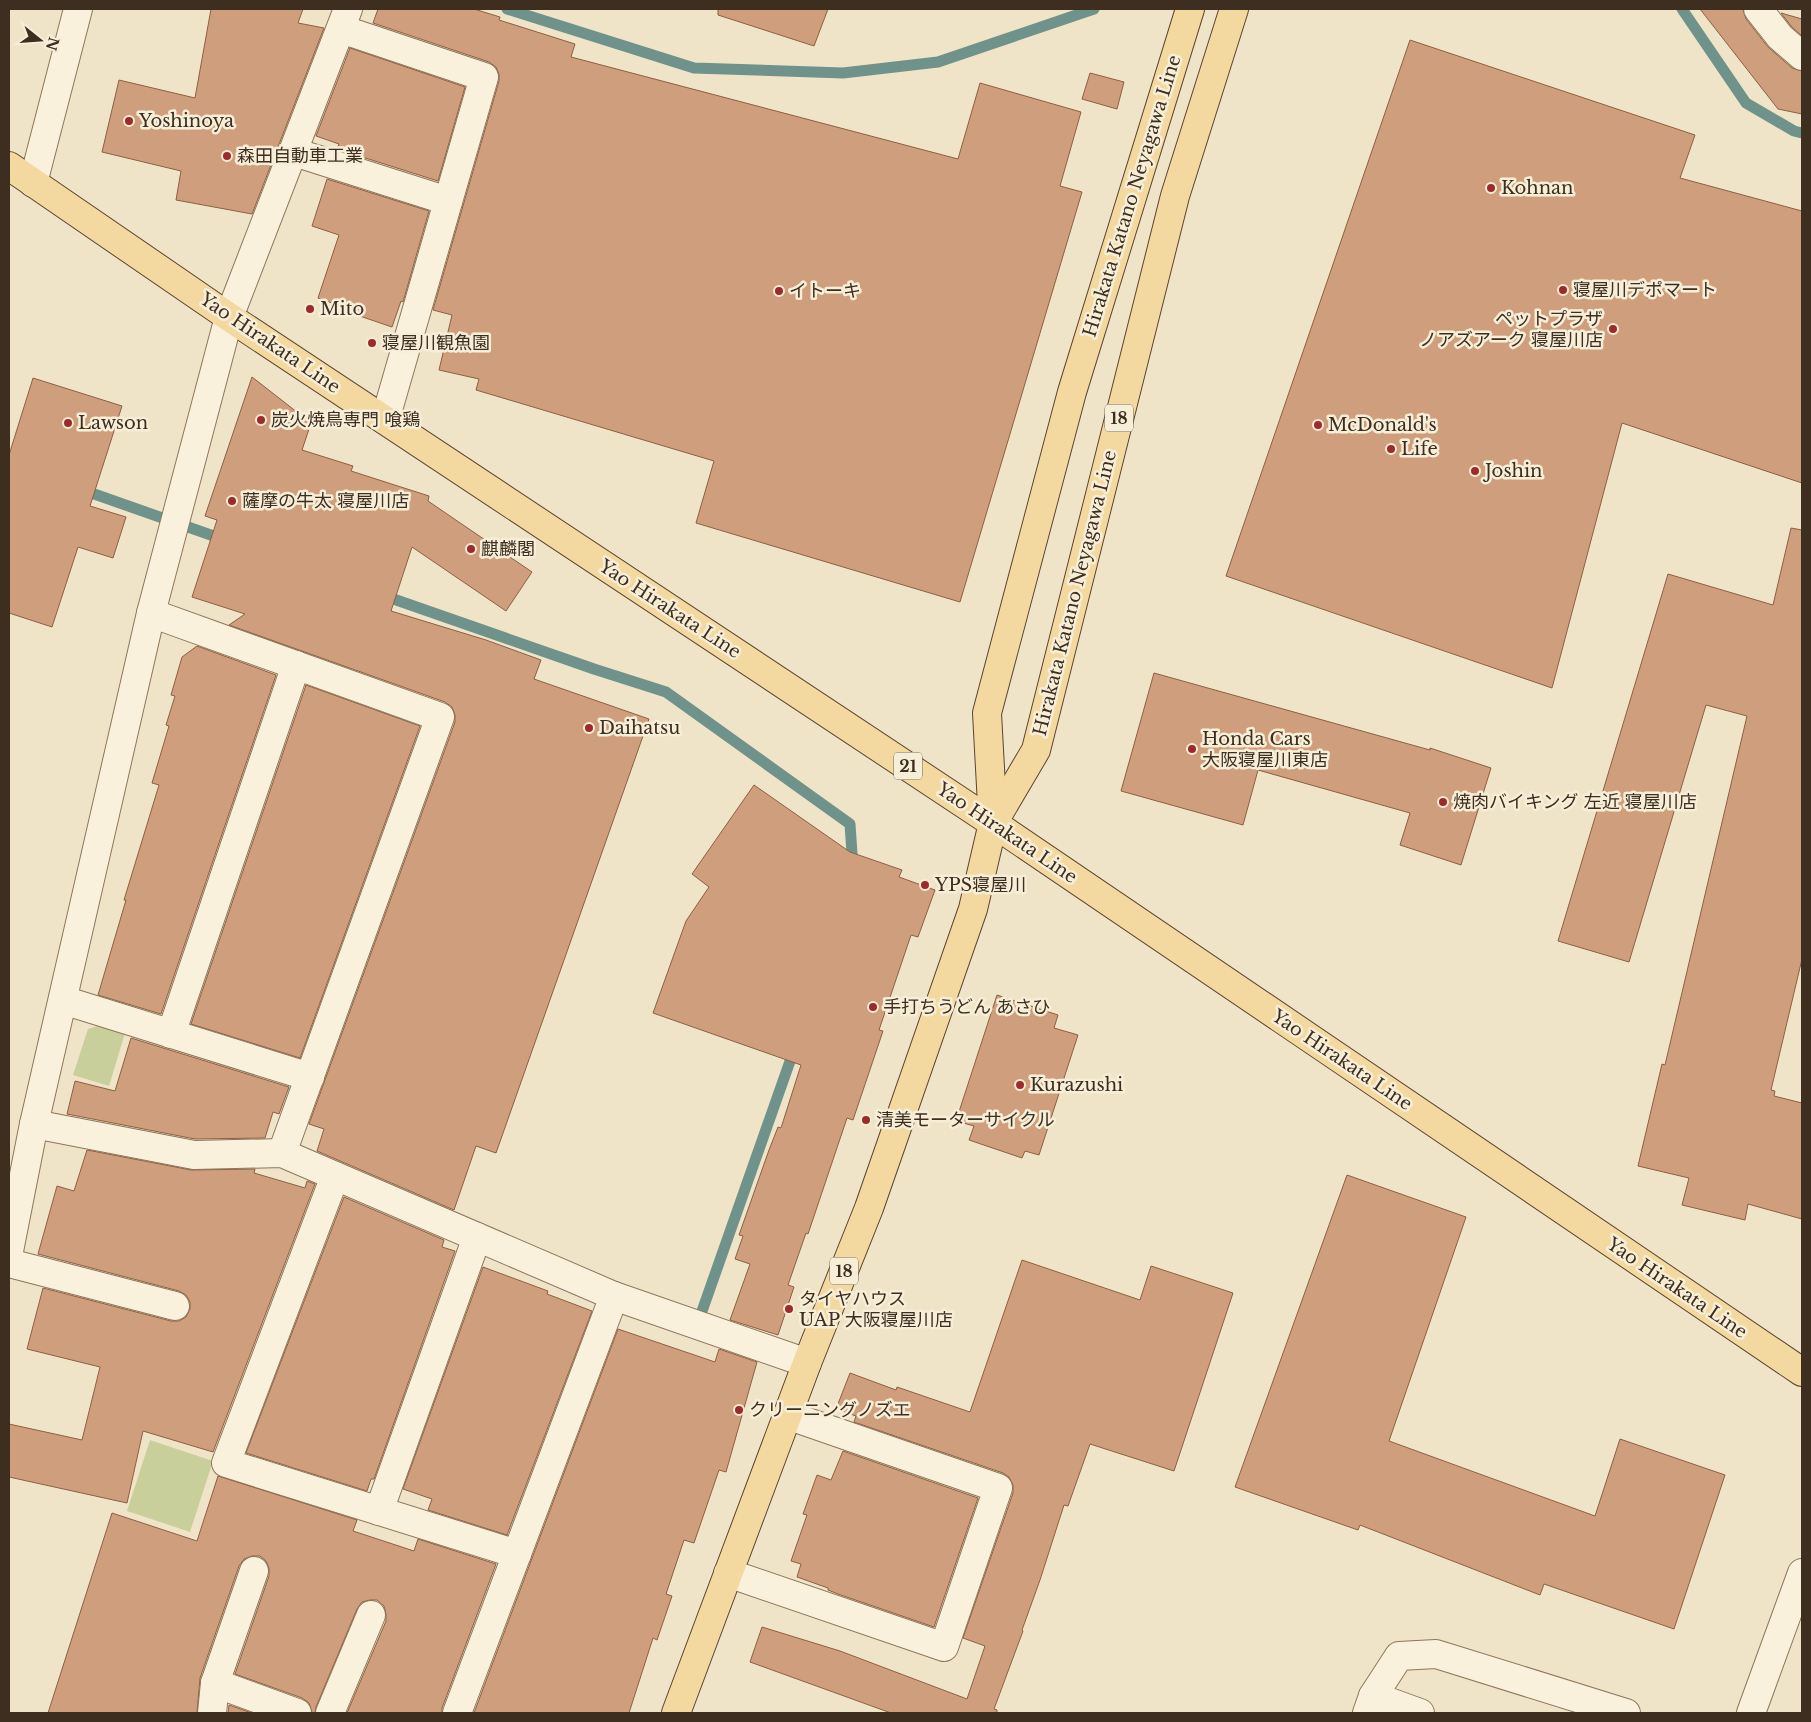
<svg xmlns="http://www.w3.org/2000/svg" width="1811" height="1722" font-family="'Libre Baskerville','Noto Sans JP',serif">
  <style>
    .green { fill: #c9cf9b }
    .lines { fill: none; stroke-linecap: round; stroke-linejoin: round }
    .stream { stroke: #6f938a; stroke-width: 11 }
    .building { fill: #cf9f7d; stroke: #8d5f41 }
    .minor-casing { stroke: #8d765c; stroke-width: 30 }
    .major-casing { stroke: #5b4430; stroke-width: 30 }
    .minor { stroke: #faf1dc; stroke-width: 28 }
    .major { stroke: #f3d9a0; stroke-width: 28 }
    .poi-dot { fill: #9e2a2b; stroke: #f7eed8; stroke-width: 2 }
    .labels { text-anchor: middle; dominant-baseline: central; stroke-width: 5; stroke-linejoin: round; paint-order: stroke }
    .shield { fill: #f7eed8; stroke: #756857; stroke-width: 1 }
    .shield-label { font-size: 16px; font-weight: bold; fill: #3d2e20 }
    .poi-label { font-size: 18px; fill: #3d2e20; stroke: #f7eed8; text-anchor: start }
    .street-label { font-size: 18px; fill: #3d2e20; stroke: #f7eed8 }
  </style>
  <rect width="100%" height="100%" fill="#f0e4c8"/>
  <g class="green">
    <path d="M101,1025l24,8 -16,53 -36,-11 15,-46z"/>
    <path d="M150,1440l63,21 -23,71 -63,-21z"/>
  </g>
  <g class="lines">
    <g class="stream">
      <path d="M507,9l187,59 149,5 95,-11 156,-53"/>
      <path d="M1682,9l64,94 48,28 8,2"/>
      <path d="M80,489l145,51"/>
      <path d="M382,595l212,74 72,23 184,132 3,44"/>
      <path d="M701,1314l94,-267"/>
    </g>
  </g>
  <g class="building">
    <path d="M211,9h92l-5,14 26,5 -72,186 -76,-14 5,-29 -79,-19 17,-72 76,18z"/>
    <path d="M378,9h96l26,8 -1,3 76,24 -4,13 387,102 22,-76 101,29 -21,74 22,6 -122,410 -264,-79 18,-62 -238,-71 3,-11 -40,-9 13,-55 -19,-5 66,-229v-7l-3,-7 -7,-5 -116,-39z"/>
    <path d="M718,9h110l-14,37 -96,-31z"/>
    <path d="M1700,9h43l3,10 22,28 24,21 10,3v43l-24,-5z"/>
    <path d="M1781,13l21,6v17l-11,-10z"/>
    <path d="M1410,40l285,95 -15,43 122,33v272l-180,-60 -70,265 -326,-112z"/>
    <path d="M350,48l115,39 -27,94 -101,-32 2,-5 -23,-8z"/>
    <path d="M1090,73l34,9 -7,27 -35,-10z"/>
    <path d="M327,179l102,32 -26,91 -2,-1 -9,26 -44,-15 1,-3 -31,-11 21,-63 -27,-9z"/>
    <path d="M252,377l59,46 -9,27 51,16 -2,5 78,25 -1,5 104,71 -26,39 -94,-64 -21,64 95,29 55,20 -7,19 115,40 -153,434 -20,-7 -22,64 -137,-59 7,-22 -15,-5 146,-402v-7l-3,-8 -7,-5 -216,-77 16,-11 -53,-17 25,-77 -12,-4z"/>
    <path d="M33,378l89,28 -32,100 36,11 -13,41 -35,-11 -26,80 -43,-14v-158z"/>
    <path d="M1791,528l11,2v429l-31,131 4,1 -1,5 28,7v116l-54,-15 -3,16 -63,-15 7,-27 -51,-12 24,-102 3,1 82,-349 -41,-11 -77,257 -71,-21 110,-367 105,31z"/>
    <path d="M197,646l79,29 -115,339 -63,-19 28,-95h-2l35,-115 -7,-2 17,-57 -3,-1 9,-29 -4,-1 11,-38z"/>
    <path d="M1154,673l276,77v-2l61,20 -30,97 -61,-20 10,-32 -152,-43 -15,55 -122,-34z"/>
    <path d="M306,685l114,41 -120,332 -109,-34z"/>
    <path d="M754,785l96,67 52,18 -3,7 36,13 -17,47 -7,-2 -32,95 4,1 -30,89 -6,-2 -39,116 -2,-1 -18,52 6,2 -16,48 -48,-15 20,-56 -15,-5 8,-23 -4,-1 30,-85 9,-23 3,1 20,-63 -148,-52 33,-92 23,-34 -17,-13z"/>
    <path d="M997,995l61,20 -4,13 24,7 -39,120 -14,-4 -3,7 -53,-18 5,-14 -18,-5z"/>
    <path d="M131,1038l158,49 -10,27 -6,-2 -8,26 -70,1 -128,-25 8,-33 40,10z"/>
    <path d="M87,1150l104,20 64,-1 -1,4 51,15 2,-7 8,3 -102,268 -70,-21 -16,72 -118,-26v-53l73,16 18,-73 -73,-18 16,-61 128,33h8l7,-4 4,-8v-7l-4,-7 -7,-4 -141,-37 19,-68 17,5z"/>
    <path d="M1347,1175l119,42 -77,224 206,75 25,-77 105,36 -51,154 -130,-45 -4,11 -180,-70 -2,5 -123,-43z"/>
    <path d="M344,1197l100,43 -2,7 13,4 -81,228h-3l-4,12 -121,-38z"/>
    <path d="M1022,1260l118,40 11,-34 82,27 -59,178 -84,-27 -22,62 -4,-1 -24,75 -18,50 1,1 -29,78 3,1v3h-106l-141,-51 12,-35 78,24 127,48 18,-53 -22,-8 50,-145v-8l-4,-8 -6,-4 -149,-51 2,-6 -20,-7 14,-36 46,17 1,-3 73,25z"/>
    <path d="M483,1267l65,24 -1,3 45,17 -85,224 -79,-25 4,-11 -29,-10z"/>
    <path d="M618,1329l97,33 4,-13 38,13 -31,110 -7,-2 -25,73 -10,-3 -18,54 6,2 -15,44 -4,-2 -24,75h-155z"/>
    <path d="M843,1451l135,47 -44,129 -96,-33 -10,-4v-2l-31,-11 4,-13 -10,-3 16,-46 -4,-1 14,-39 14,5z"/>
    <path d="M218,1476l139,44 -4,11 61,20 4,-12 78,25 -54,144v5h-95l39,-92v-7l-2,-8 -7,-6h-7l-8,2 -5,7 -41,98 -1,6h-3l-3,-10 -7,-5 -67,-24 34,-98v-8l-3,-7 -6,-5h-8l-8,3 -5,7 -39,112 -3,35h-149l64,-200 85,28z"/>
    <path d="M229,1705l23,8h-24z"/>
  </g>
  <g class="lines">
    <g class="minor-casing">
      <g id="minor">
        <path d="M1758,9l22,28 22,19"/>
        <path d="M341,29l143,48 -99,343"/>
        <path d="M294,152l154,49"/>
        <path d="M33,183l45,-174"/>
        <path d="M151,613l289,104 -158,436"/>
        <path d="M63,1000l247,77"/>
        <path d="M171,1034l125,-369"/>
        <path d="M34,1124l160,31 88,-2 332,143 193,67"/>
        <path d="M335,1176l-109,287 291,91"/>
        <path d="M9,1251l25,-127 117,-511 78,-296 119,-308"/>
        <path d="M9,1263l166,43"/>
        <path d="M379,1511l98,-274"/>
        <path d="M728,1573l216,74 54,-159 -211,-73"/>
        <path d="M215,1683l82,30"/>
        <path d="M1373,1696l47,17"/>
        <path d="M212,1713l3,-30 39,-112"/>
        <path d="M330,1713l41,-98"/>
        <path d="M457,1713l157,-417"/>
        <path d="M1367,1713l6,-17 26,-40 37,-2 190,59"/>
        <path d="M1751,1713l51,-140"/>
      </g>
    </g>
    <g class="major-casing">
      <g id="major">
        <path d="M9,166l220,151 764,506 809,549"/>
        <path d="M993,823l43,-73 139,-554 59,-187"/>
        <path d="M676,1713l131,-350 62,-155 104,-299 20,-86 -6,-110 85,-321 118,-383"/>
      </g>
    </g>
    <use href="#minor" class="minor"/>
    <use href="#major" class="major"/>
  </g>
  <g class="poi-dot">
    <circle cx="129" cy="121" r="5"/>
    <circle cx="227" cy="156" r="5"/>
    <circle cx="1491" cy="188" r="5"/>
    <circle cx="1563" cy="290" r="5"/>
    <circle cx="779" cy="291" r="5"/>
    <circle cx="310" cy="309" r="5"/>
    <circle cx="1613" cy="329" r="5"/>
    <circle cx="372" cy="343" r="5"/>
    <circle cx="261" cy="420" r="5"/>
    <circle cx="68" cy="423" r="5"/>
    <circle cx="1318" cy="425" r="5"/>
    <circle cx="1391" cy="449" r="5"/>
    <circle cx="1475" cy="471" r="5"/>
    <circle cx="232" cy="501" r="5"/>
    <circle cx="471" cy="549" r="5"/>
    <circle cx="589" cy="728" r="5"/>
    <circle cx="1192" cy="749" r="5"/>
    <circle cx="1443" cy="802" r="5"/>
    <circle cx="925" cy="885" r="5"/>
    <circle cx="873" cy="1007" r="5"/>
    <circle cx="1020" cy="1085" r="5"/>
    <circle cx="866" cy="1120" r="5"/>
    <circle cx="789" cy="1309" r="5"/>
    <circle cx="739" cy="1410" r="5"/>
  </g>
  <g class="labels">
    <g class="shield">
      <rect x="1105" y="404.5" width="28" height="27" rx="4"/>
      <rect x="894" y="752.5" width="28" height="27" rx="4"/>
      <rect x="830" y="1257.5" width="28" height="27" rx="4"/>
    </g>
    <g class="shield-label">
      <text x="1119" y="418">18</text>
      <text x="908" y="766">21</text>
      <text x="844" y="1271">18</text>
    </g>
    <g class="poi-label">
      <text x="139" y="121">Yoshinoya</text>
      <text x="237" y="156">森田自動車工業</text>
      <text x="1501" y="188">Kohnan</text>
      <text x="1573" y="290">寝屋川デポマート</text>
      <text x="789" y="291">イトーキ</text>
      <text x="320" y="309">Mito</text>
      <text x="1603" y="319" text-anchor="end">ペットプラザ<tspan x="1603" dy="21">ノアズアーク 寝屋川店</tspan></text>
      <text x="382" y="343">寝屋川観魚園</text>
      <text x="271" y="420">炭火焼鳥専門 喰鶏</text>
      <text x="78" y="423">Lawson</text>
      <text x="1328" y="425">McDonald's</text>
      <text x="1401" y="449">Life</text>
      <text x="1485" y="471">Joshin</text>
      <text x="242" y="501">薩摩の牛太 寝屋川店</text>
      <text x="481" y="549">麒麟閣</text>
      <text x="599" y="728">Daihatsu</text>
      <text x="1202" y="739">Honda Cars<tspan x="1202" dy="21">大阪寝屋川東店</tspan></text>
      <text x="1453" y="802">焼肉バイキング 左近 寝屋川店</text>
      <text x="935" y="885">YPS寝屋川</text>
      <text x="883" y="1007">手打ちうどん あさひ</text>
      <text x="1030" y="1085">Kurazushi</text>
      <text x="876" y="1120">清美モーターサイクル</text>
      <text x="799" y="1299">タイヤハウス<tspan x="799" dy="21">UAP 大阪寝屋川店</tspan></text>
      <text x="749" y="1410">クリーニングノズエ</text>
    </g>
    <g class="street-label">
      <text transform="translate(1132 196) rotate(-73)">Hirakata Katano Neyagawa Line</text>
      <text transform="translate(270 343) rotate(34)">Yao Hirakata Line</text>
      <text transform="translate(1075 593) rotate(-76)">Hirakata Katano Neyagawa Line</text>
      <text transform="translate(670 609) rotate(33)">Yao Hirakata Line</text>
      <text transform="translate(1007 833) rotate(34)">Yao Hirakata Line</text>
      <text transform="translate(1342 1060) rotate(34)">Yao Hirakata Line</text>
      <text transform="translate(1677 1288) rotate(34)">Yao Hirakata Line</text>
    </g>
  </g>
  <rect width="1811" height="1722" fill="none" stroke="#3d2e20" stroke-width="20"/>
  <g transform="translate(40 40) rotate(107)" stroke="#f7eed8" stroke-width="4" paint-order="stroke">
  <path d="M0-4L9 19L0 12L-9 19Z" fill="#3d2e20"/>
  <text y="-8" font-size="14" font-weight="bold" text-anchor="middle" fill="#3d2e20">N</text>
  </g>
</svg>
